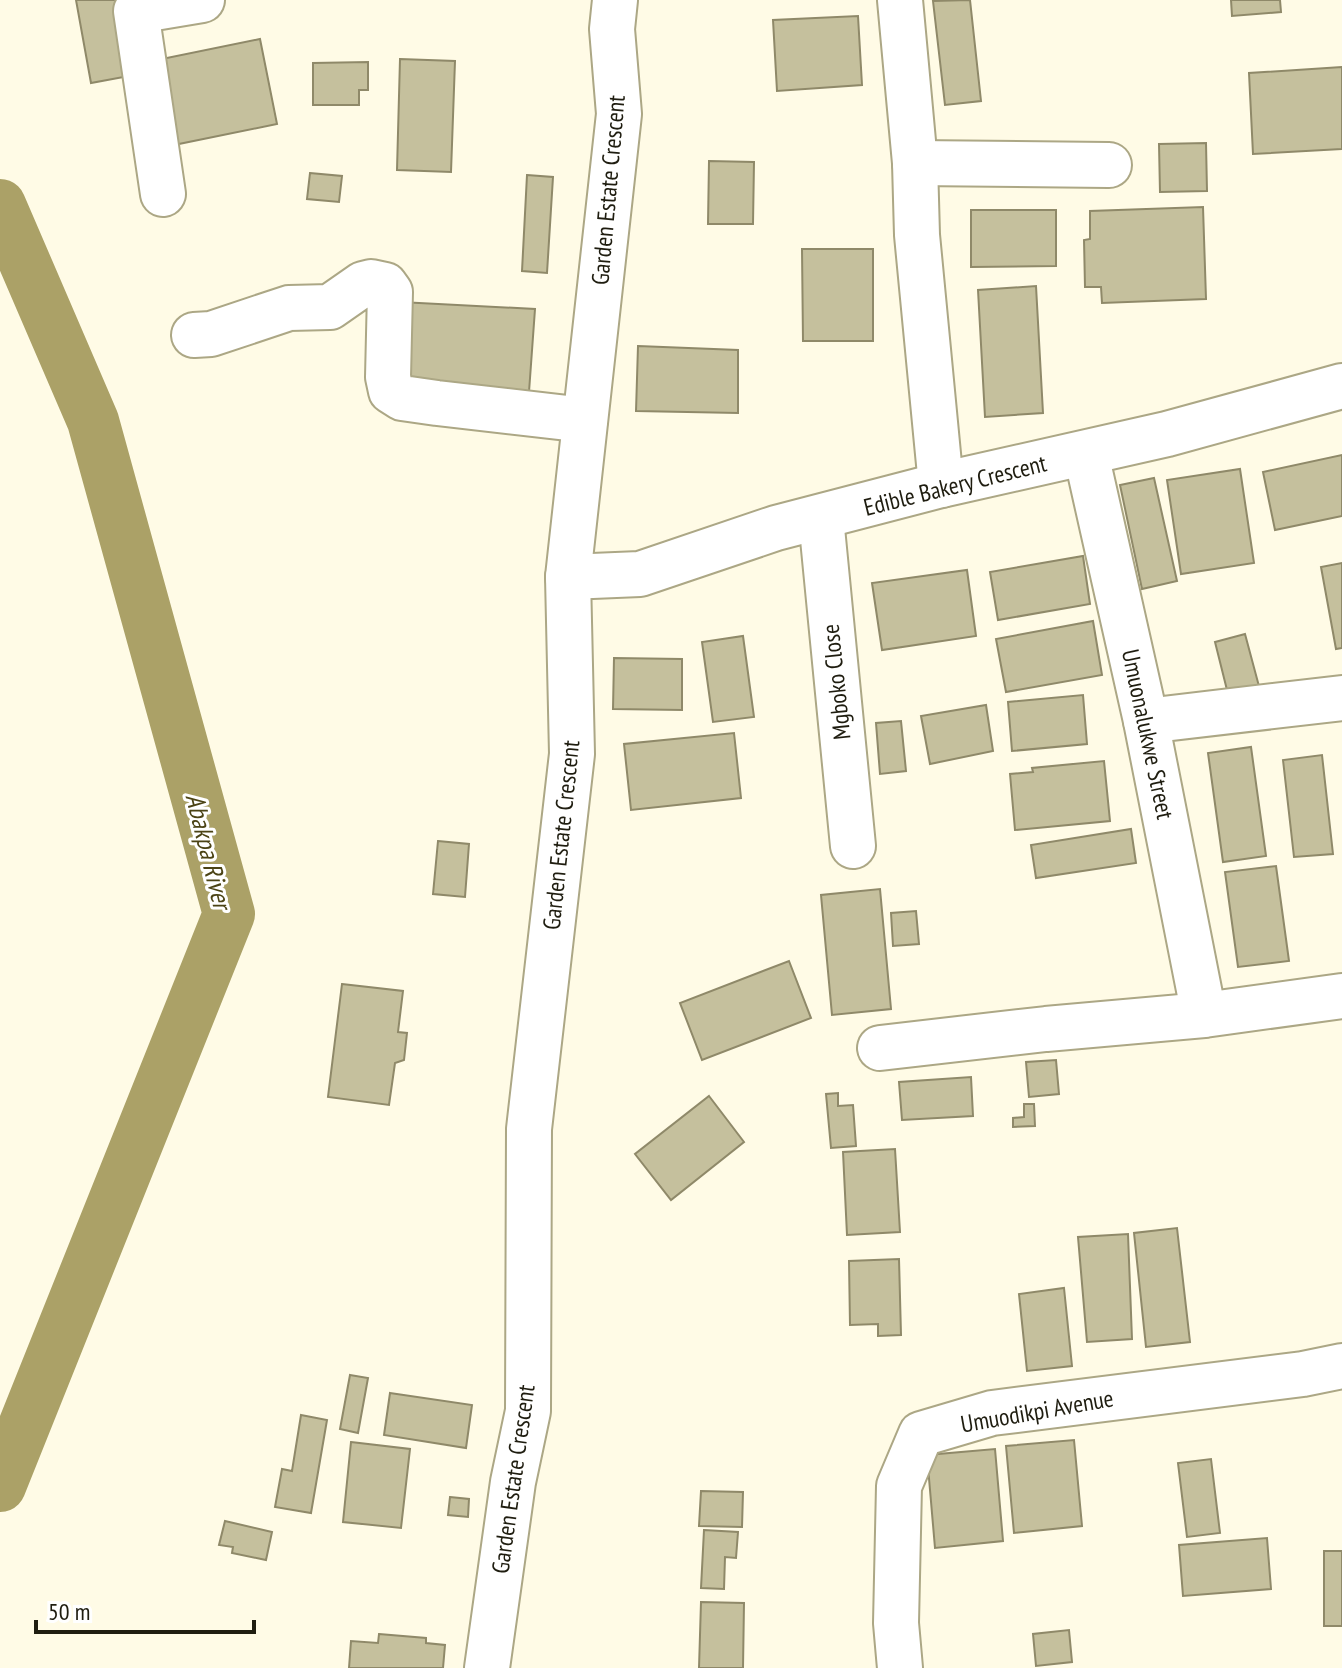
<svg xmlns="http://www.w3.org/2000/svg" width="1342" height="1668" font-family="'PT Sans Narrow',sans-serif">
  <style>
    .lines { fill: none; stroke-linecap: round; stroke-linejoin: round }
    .river { stroke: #aba167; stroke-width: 52 }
    .building { fill: #c5c09d; stroke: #8f8969; stroke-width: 2 }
    .minor-casing { stroke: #aca785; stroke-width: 48 }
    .minor { stroke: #fff; stroke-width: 44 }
    .labels { text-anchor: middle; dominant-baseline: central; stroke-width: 6; stroke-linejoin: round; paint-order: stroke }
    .street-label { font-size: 24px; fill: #1f1d10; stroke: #fff }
    .water-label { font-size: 26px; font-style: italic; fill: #4b4315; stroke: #fff }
  </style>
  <rect width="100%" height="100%" fill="#fffbe6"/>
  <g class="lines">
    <path class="river" d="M0,205l93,216 136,493 -229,572"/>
  </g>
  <g class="building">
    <path d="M76,0h39l14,76 -38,7z"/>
    <path d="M970,0l11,101 -36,4 -12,-104z"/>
    <path d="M1231,0h49l1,12 -49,4z"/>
    <path d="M858,16l4,69 -85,6 -4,-71z"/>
    <path d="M260,39l17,85 -108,22 -17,-85z"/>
    <path d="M400,59l55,2 -4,111 -54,-2z"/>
    <path d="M368,62v28h-9v15h-46v-42z"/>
    <path d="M1342,67v82l-89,5 -4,-81z"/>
    <path d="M1206,143l1,48 -47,1 -1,-48z"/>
    <path d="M709,161l45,1 -1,62h-45z"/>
    <path d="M310,173l32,3 -3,26 -32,-3z"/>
    <path d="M527,175l26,2 -6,96 -25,-2z"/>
    <path d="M1203,207l3,92 -104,4 -1,-16h-16l-1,-47 6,-1v-28z"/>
    <path d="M971,210h85v56l-85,1z"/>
    <path d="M802,249h71v92h-70z"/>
    <path d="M1036,286l7,127 -58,4 -7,-127z"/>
    <path d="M400,302l135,7 -6,83 -134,-8z"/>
    <path d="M638,346l100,4v63l-102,-2z"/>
    <path d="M1342,455v61l-67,14 -12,-58z"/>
    <path d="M1240,469l14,94 -73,11 -14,-94z"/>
    <path d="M1154,478l23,103 -35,8 -22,-104z"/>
    <path d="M1083,556l7,48 -92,16 -8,-48z"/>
    <path d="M1342,563v85l-6,1 -15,-82z"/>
    <path d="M967,570l9,66 -94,14 -10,-67z"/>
    <path d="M1093,621l9,54 -96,17 -10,-53z"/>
    <path d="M1245,634l15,56 -31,8 -14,-56z"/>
    <path d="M743,636l11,81 -41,5 -11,-80z"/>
    <path d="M614,658l68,1v51l-69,-1z"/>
    <path d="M1083,695l4,49 -75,7 -4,-49z"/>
    <path d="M986,705l7,46 -63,13 -9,-48z"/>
    <path d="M901,721l5,50 -26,3 -4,-51z"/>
    <path d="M734,733l7,65 -110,12 -7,-66z"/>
    <path d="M1251,747l15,109 -43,6 -15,-109z"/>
    <path d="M1322,755l11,99 -39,3 -11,-97z"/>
    <path d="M1104,761l6,60 -95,9 -5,-56 23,-2 -1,-4z"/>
    <path d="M1131,829l5,34 -100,15 -5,-33z"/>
    <path d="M438,841l31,3 -4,53 -32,-3z"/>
    <path d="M1276,866l13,95 -51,6 -13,-95z"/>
    <path d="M880,889l11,120 -59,6 -11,-120z"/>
    <path d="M916,911l3,33 -26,2 -2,-33z"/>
    <path d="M789,961l22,57 -109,42 -22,-57z"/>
    <path d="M342,984l61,7 -5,41 9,1 -3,27 -9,3 -6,42 -61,-8z"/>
    <path d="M1056,1060l3,34 -30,3 -3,-35z"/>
    <path d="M971,1077l2,39 -71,4 -3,-38z"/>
    <path d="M838,1093v13l15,-1 3,41 -25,2 -5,-54z"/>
    <path d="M709,1096l35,46 -73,58 -36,-46z"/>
    <path d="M1024,1104h10l1,22 -22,1v-9l11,-1z"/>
    <path d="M895,1149l5,83 -53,3 -4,-83z"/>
    <path d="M1177,1228l13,114 -44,5 -12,-114z"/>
    <path d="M1128,1234l4,105 -45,3 -9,-105z"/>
    <path d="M899,1259l2,76 -23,1v-12l-28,1 -1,-64z"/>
    <path d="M1064,1288l8,78 -45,5 -8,-77z"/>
    <path d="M350,1375l18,3 -10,55 -18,-4z"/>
    <path d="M390,1393l82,12 -6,43 -82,-13z"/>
    <path d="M301,1415l26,5 -16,93 -36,-6 7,-38 10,2z"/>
    <path d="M1074,1440l8,86 -68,7 -8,-87z"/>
    <path d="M351,1442l59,7 -9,79 -58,-6z"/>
    <path d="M995,1449l8,92 -68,7 -8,-93z"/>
    <path d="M1211,1459l9,74 -33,4 -9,-74z"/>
    <path d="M701,1491l42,1 -1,35 -43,-1z"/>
    <path d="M450,1497l19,2 -1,18 -20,-2z"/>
    <path d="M225,1521l47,11 -6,28 -34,-7 1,-6 -14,-2z"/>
    <path d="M704,1530l34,2 -2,26 -11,-1 -1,32 -23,-1z"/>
    <path d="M1267,1538l4,51 -88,7 -4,-51z"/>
    <rect x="1324" y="1551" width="18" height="75"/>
    <path d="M701,1602l43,1 -1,65h-44z"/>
    <path d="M1069,1630l3,32 -36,4 -3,-32z"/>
    <path d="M379,1634l47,4v5l19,2 -2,23h-94l2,-27 27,2z"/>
  </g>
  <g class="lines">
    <g class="minor-casing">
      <g id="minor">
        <path d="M900,0l15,163 2,72 24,250"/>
        <path d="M915,163l194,2"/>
        <path d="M163,194l-27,-183 66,-11"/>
        <path d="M194,335l17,-1 78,-26 41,-1 33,-23 8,-2 14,3 5,7 -2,85 3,14 11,7 35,5 148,17"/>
        <path d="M1086,454l60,267 58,294"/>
        <path d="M821,518l32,328"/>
        <path d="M568,577l72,-3 136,-46 165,-43 226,-51 175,-48"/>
        <path d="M1146,721l196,-23"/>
        <path d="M880,1048l166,-19 158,-14 138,-19"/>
        <path d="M487,1668l26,-186 15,-71 1,-282 43,-375 -4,-177 51,-463 -7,-85 3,-29"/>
        <path d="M900,1668l-4,-45 3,-137 22,-52 71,-21 311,-39 39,-8"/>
      </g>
    </g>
    <use href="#minor" class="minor"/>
  </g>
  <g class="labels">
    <g class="street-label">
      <text transform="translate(608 190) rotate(-85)">Garden Estate Crescent</text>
      <text transform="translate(955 485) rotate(-14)">Edible Bakery Crescent</text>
      <text transform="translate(836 682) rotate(-96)">Mgboko Close</text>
      <text transform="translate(1148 734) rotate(78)">Umuonalukwe Street</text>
      <text transform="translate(561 835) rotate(-84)">Garden Estate Crescent</text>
      <text transform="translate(1037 1411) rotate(-10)">Umuodikpi Avenue</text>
      <text transform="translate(513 1479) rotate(-82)">Garden Estate Crescent</text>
    </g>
    <g class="water-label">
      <text transform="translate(209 851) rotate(76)">Abakpa River</text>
    </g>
  </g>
  <path d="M36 1620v12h218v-12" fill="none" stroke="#1f1d10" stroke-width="4"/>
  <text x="48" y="1620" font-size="24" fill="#1f1d10" stroke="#ffffff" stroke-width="6" paint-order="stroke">50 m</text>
</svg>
